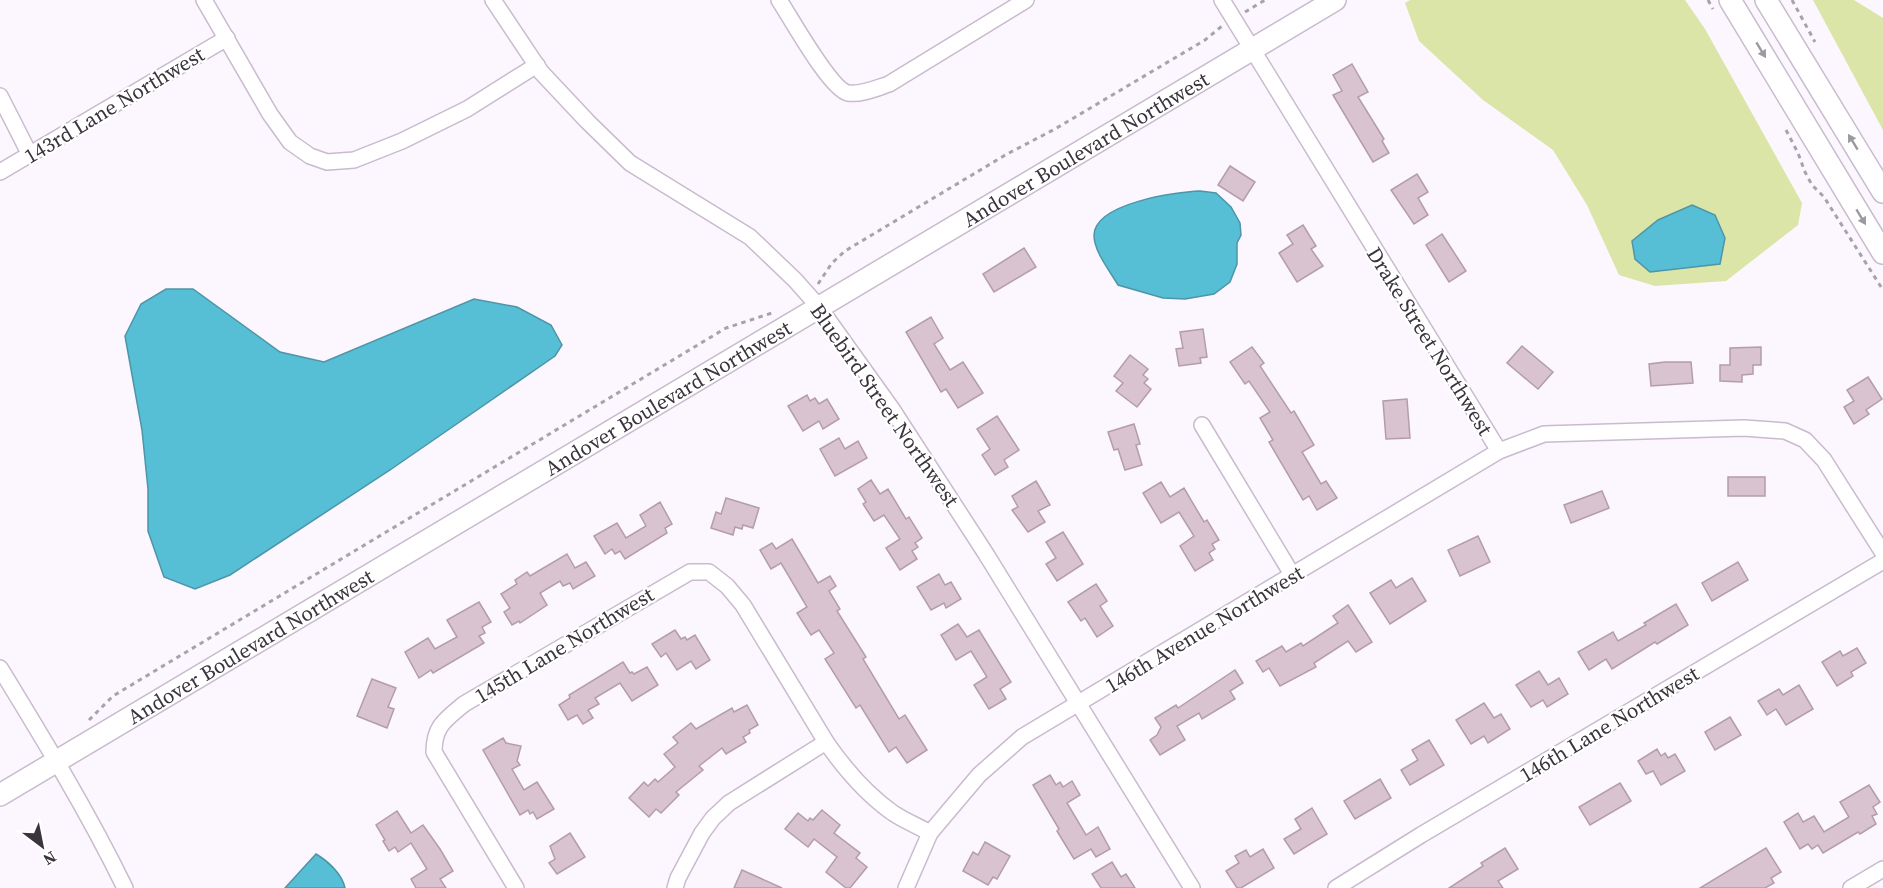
<svg xmlns="http://www.w3.org/2000/svg" width="1883" height="888" font-family="'Source Serif 4',serif">
  <style>
    .green { fill: #dbe5a8 }
    .water { fill: #56bed5; stroke: #4e95a7; stroke-width: 1.5 }
    .building { fill: #d9c3d0; stroke: #b39daa; stroke-width: 1.5 }
    .lines { fill: none; stroke-linecap: round; stroke-linejoin: round }
    .street-casing { stroke: #c9bbce; stroke-width: 18 }
    .secondary-casing { stroke: #c9bbce; stroke-width: 24 }
    .path { stroke: #a8a2aa; stroke-width: 3; stroke-dasharray: 4.5 4.5; stroke-linecap: butt }
    .street { stroke: #fff; stroke-width: 15 }
    .secondary { stroke: #fff; stroke-width: 21 }
    .oneway { fill: #9c9a9e }
    .labels { text-anchor: middle; dominant-baseline: central; stroke-width: 4.5; stroke-linejoin: round; paint-order: stroke }
    .street-label { font-size: 21px; fill: #3a343c; stroke: #fff }
  </style>
  <rect width="100%" height="100%" fill="#fcf6fe"/>
  <g class="green">
    <path d="M1410,0h275l20,29 97,174 -4,22 -72,56 -71,5 -36,-11 -32,-70 -34,-55 -70,-50 -64,-59 -14,-38z"/>
    <path d="M1813,0h41l29,18v112z"/>
  </g>
  <g class="water">
    <path d="M1200,191l16,2 15,14 9,16 1,12 -4,8v21l-7,18 -16,12 -29,5 -22,-1 -45,-13c-8,-14 -24,-33 -24,-50 1,-32 82,-43 106,-44z"/>
    <path d="M1692,205l23,10 10,23 -5,26 -70,8 -15,-13 -3,-18 26,-21z"/>
    <path d="M166,289h27l87,63 44,10 150,-63 43,8 34,18 11,20 -7,11 -165,114 -160,105 -35,14 -31,-12 -16,-46v-42l-6,-59 -17,-94 16,-32z"/>
    <path d="M316,854c12,7 26,20 29,34h-60z"/>
  </g>
  <g class="building">
    <path d="M1352,64l16,28 -10,5 26,42 -2,2 7,12 -16,9 -40,-67 9,-4 -9,-16z"/>
    <path d="M1230,166l25,16 -12,19 -25,-16z"/>
    <path d="M1417,174l11,18 -10,6 10,17 -14,9 -23,-34z"/>
    <path d="M1303,225l13,21 -5,3 12,17 -26,16 -18,-29 14,-9 -6,-9z"/>
    <path d="M1442,234l24,37 -17,11 -23,-37z"/>
    <path d="M1024,248l12,19 -42,25 -11,-18z"/>
    <path d="M931,317l12,21 -9,6 16,26 13,-8 20,31 -25,15 -12,-19 -5,3 -35,-60z"/>
    <path d="M1203,329l4,28 -7,1 1,5 -22,3 -3,-17 7,-1 -3,-16z"/>
    <path d="M1522,346l31,26 -15,17 -31,-26z"/>
    <path d="M1252,347l12,16 -4,3 31,47 3,-2 20,34 -12,7 19,32 5,-3 11,17 -20,12 -8,-14 -6,4 -34,-58 4,-2 -13,-22 10,-6 -21,-31 -4,3 -15,-22z"/>
    <path d="M1761,347v18h-8v9l-11,1v7l-22,-1v-16h10v-17z"/>
    <path d="M1130,355l18,14 -5,6 5,4 -4,4 7,6 -14,18 -21,-16 7,-8 -9,-7z"/>
    <path d="M1665,362h26l2,21 -42,3 -2,-22z"/>
    <path d="M1868,377l14,22 -16,11 3,4 -15,10 -10,-17 10,-6 -7,-11z"/>
    <path d="M807,395l3,6 5,-3 4,6 8,-5 12,20 -16,10 -4,-8 -16,10 -15,-25z"/>
    <path d="M1407,399l3,39 -24,1 -3,-38z"/>
    <path d="M997,416l22,34 -15,10 4,7 -13,8 -13,-20 8,-6 -13,-20z"/>
    <path d="M1134,424l6,20 -4,1 6,20 -17,5 -7,-21 -4,1 -6,-18z"/>
    <path d="M839,438l6,11 13,-8 9,17 -32,18 -15,-27z"/>
    <rect x="1728" y="477" width="37" height="19"/>
    <path d="M871,480l9,14 8,-5 18,30 3,-2 13,21 -7,5 3,4 -6,4 5,8 -17,11 -14,-22 14,-9 -16,-24 -10,6 -11,-17 3,-2 -8,-13z"/>
    <path d="M1036,481l14,24 -12,6 7,11 -17,10 -16,-22 6,-3 -6,-11z"/>
    <path d="M1161,482l9,15 14,-9 20,34 3,-2 12,20 -7,4 3,5 -6,4 4,7 -18,11 -15,-25 14,-10 -15,-24 -18,11 -18,-30z"/>
    <path d="M1602,491l7,17 -38,15 -7,-18z"/>
    <path d="M726,498l33,10 -6,20 -10,-3 -1,4 -7,-2 -2,8 -22,-7 5,-16 5,2z"/>
    <path d="M660,502l12,22 -7,4 2,5 -42,26 -5,-8 -5,3 -3,-5 -7,5 -11,-18 23,-13 9,15 20,-12 -6,-11z"/>
    <path d="M1063,532l20,32 -26,17 -11,-17 10,-6 -10,-16z"/>
    <path d="M1478,536l12,26 -30,14 -12,-26z"/>
    <path d="M792,539l26,44 12,-7 6,10 -7,5 11,18 -3,2 29,46 -3,2 36,60 6,-4 22,35 -20,13 -11,-16 -7,5 -29,-47 -4,3 -31,-49 9,-6 -15,-23 -8,5 -14,-22 10,-6 -26,-44 -10,6 -11,-19 12,-7 4,6z"/>
    <path d="M567,554l8,14 11,-6 9,14 -22,13 -3,-6 -7,3 -3,-5 -20,12 7,12 -27,18 -1,-2 -7,4 -8,-13 6,-4 -9,-14 16,-10 -2,-4 12,-8 3,4z"/>
    <path d="M1738,562l10,18 -36,21 -10,-18z"/>
    <path d="M939,574l6,11 6,-3 10,17 -15,9 -2,-5 -13,7 -14,-23z"/>
    <path d="M1412,578l14,23 -36,23 -20,-31 21,-13 5,8z"/>
    <path d="M1096,584l11,17 -7,5 13,20 -16,11 -12,-19 -4,3 -13,-19z"/>
    <path d="M479,602l12,20 -9,5 3,6 -6,3 5,7 -51,30 -2,-3 -12,8 -14,-26 23,-14 7,11 22,-12 -10,-17z"/>
    <path d="M1676,604l12,21 -31,19 -2,-2 -43,27 -6,-10 -17,11 -11,-18 35,-20 5,9 28,-16 -2,-2z"/>
    <path d="M1348,605l24,37 -16,10 -8,-11 -34,22 2,4 -36,19 -11,-18 -6,4 -7,-11 26,-15 4,6 15,-9 2,3 35,-23 -5,-7z"/>
    <path d="M958,624l9,13 12,-7 32,52 -11,7 6,10 -17,10 -15,-24 13,-8 -16,-26 -15,9 -15,-25z"/>
    <path d="M675,630l6,9 4,-2 2,3 8,-5 15,25 -14,9 -5,-8 -14,9 -11,-17 -5,4 -9,-13z"/>
    <path d="M1857,648l9,15 -15,9 2,4 -16,10 -15,-24 18,-11 3,5z"/>
    <path d="M623,662l7,11 2,-1 2,2 13,-7 11,18 -26,16 -12,-18 -25,15 4,6 -11,6 5,8 -10,6 -6,-9 -9,5 -9,-15 11,-7 -1,-3z"/>
    <path d="M1235,670l8,13 -13,8 5,8 -33,20 -3,-6 -22,13 8,14 -25,15 -10,-15 7,-5 4,-8 -6,-9 21,-13 2,3z"/>
    <path d="M1539,671l9,14 11,-7 9,16 -21,13 -4,-7 -12,7 -15,-22z"/>
    <path d="M372,679l24,9 -8,19 6,2 -7,19 -30,-12z"/>
    <path d="M1799,685l14,24 -27,16 -10,-16 -9,6 -9,-14 21,-12 4,6z"/>
    <path d="M1484,703l10,15 7,-4 9,15 -22,14 -4,-7 -13,8 -15,-24z"/>
    <path d="M747,705l11,20 -9,5 1,3 -7,4 3,5 -20,12 -4,-6 -23,18 4,4 -27,22 3,3 -18,18 -5,-4 -7,8 -20,-19 15,-16 4,4 7,-7 3,3 17,-15 -11,-13 14,-11 -5,-6 18,-14 5,6 36,-21 2,4z"/>
    <path d="M1730,717l11,18 -26,15 -10,-18z"/>
    <path d="M503,738l3,5 15,3 -4,15 3,4 -8,4 12,21 13,-8 17,27 -17,10 -4,-7 -3,2 -2,-4 -8,5 -37,-65z"/>
    <path d="M1429,740l15,25 -34,20 -9,-15 17,-10 -6,-10z"/>
    <path d="M1657,749l4,7 4,-3 3,5 7,-4 10,17 -24,14 -8,-14 -7,3 -8,-13z"/>
    <path d="M1050,775l6,10 4,-3 3,5 9,-6 8,14 -13,8 19,32 12,-8 12,22 -14,8 -5,-8 -17,10 -17,-28 2,-2 -26,-44z"/>
    <path d="M1380,779l11,19 -36,21 -11,-18z"/>
    <path d="M1620,783l11,18 -41,24 -11,-18z"/>
    <path d="M1869,785l11,17 -7,5 4,7 -5,2 4,8 -16,10 -2,-2 -35,21 -5,-8 -6,4 -4,-5 -8,5 -16,-27 14,-9 5,9 11,-6 10,16 25,-15 -9,-15z"/>
    <path d="M1312,808l15,26 -33,20 -10,-15 17,-10 -6,-10z"/>
    <path d="M822,810l18,15 -6,8 26,20 -4,5 11,9 -17,21h-4l-20,-16 11,-15 -23,-18 -6,8 -23,-18 13,-16 10,8 2,-3 3,2z"/>
    <path d="M397,811l14,22 12,-8 17,24 13,22 -13,8 6,9h-30l-5,-9 16,-10 -16,-26 -13,9 -3,-5 -6,4 -6,-10 2,-1 -9,-15z"/>
    <path d="M570,833l15,24 -28,17 -8,-11 6,-4 -5,-13z"/>
    <path d="M985,842l25,14 -13,23 -4,-2 -5,8 -25,-14 10,-19 5,3z"/>
    <path d="M1505,848l13,21 -20,12 5,7h-54l34,-22 -2,-3z"/>
    <path d="M1766,848l15,24 -10,6 3,5 -9,5h-65z"/>
    <path d="M1263,849l11,19 -33,20h-4l-11,-17 13,-8 -4,-7 11,-6 4,7z"/>
    <path d="M1112,862l9,15 5,-3 9,14h-34l-9,-14z"/>
    <path d="M742,870l40,18h-48z"/>
  </g>
  <g class="lines">
    <g class="street-casing">
      <g id="street">
        <path d="M204,0l66,114 20,28 20,14 17,6 27,-2 48,-19 65,-32 70,-44"/>
        <path d="M493,0l48,72 46,49 43,42 120,74 45,43 24,27 73,102 94,145 206,334"/>
        <path d="M779,0c12,18 51,89 69,93 13,2 29,-5 41,-9l137,-84"/>
        <path d="M1222,0l277,451"/>
        <path d="M0,96l30,59"/>
        <path d="M0,172l227,-134"/>
        <path d="M1202,425l91,151"/>
        <path d="M0,668c44,72 88,144 125,220"/>
        <path d="M516,888l-82,-136c0,-26 11,-32 30,-48l226,-132h19l18,14 16,19 83,137c18,26 40,52 67,71 12,8 25,13 37,20"/>
        <path d="M675,888l3,-10 24,-45 11,-15 16,-15 97,-61"/>
        <path d="M906,888l24,-55 49,-58 43,-38 477,-286 45,-17 200,-6 41,3 20,9 19,20 59,93"/>
        <path d="M1336,888l85,-53 462,-274"/>
        <path d="M1851,888l32,-19"/>
      </g>
    </g>
    <g class="secondary-casing">
      <g id="secondary">
        <path d="M1730,0l153,253"/>
        <path d="M1766,0l117,192"/>
        <path id="s1" d="M0,795l1335,-795"/>
      </g>
    </g>
    <g class="path">
      <path d="M1708,0l5,9"/>
      <path d="M1792,0l23,42"/>
      <path d="M1245,12l20,-12"/>
      <path d="M1786,130l12,23 7,19 7,13 12,12 59,93"/>
      <path d="M818,284l14,-21 13,-12 162,-97 48,-25 150,-89 17,-14"/>
      <path d="M89,720l24,-24 613,-368 46,-15"/>
    </g>
    <use href="#street" class="street"/>
    <use href="#secondary" class="secondary"/>
  </g>
  <defs><path id="oneway-solid" d="M-6-.8H1V-3.2L6.5 0L1 3.2V.8H-6Z" transform="scale(1.5)"/></defs>
  <g class="oneway">
    <use href="#oneway-solid" transform="translate(1761 50) rotate(59)"/>
    <use href="#oneway-solid" transform="translate(1853 142) rotate(-121)"/>
    <use href="#oneway-solid" transform="translate(1861 217) rotate(59)"/>
  </g>
  <g class="labels">
    <g class="street-label">
      <text transform="translate(114 105) rotate(-31)">143rd Lane Northwest</text>
      <text stroke="none"><textPath href="#s1" startOffset="1263">Andover Boulevard Northwest</textPath></text>
      <text transform="translate(1430 341) rotate(58)">Drake Street Northwest</text>
      <text stroke="none"><textPath href="#s1" startOffset="777">Andover Boulevard Northwest</textPath></text>
      <text transform="translate(885 405) rotate(55)">Bluebird Street Northwest</text>
      <text transform="translate(1204 629) rotate(-31)">146th Avenue Northwest</text>
      <text transform="translate(564 645) rotate(-31)">145th Lane Northwest</text>
      <text stroke="none"><textPath href="#s1" startOffset="291">Andover Boulevard Northwest</textPath></text>
      <text transform="translate(1609 724) rotate(-31)">146th Lane Northwest</text>
    </g>
  </g>
  <g transform="translate(42 846) rotate(148)" stroke="#ffffff" stroke-width="4.5" paint-order="stroke">
  <path d="M0-4.5L10 22L0 15L-10 22Z" fill="#3a343c"/>
  <text y="-9" font-size="16" font-weight="bold" text-anchor="middle" fill="#3a343c">N</text>
  </g>
</svg>
